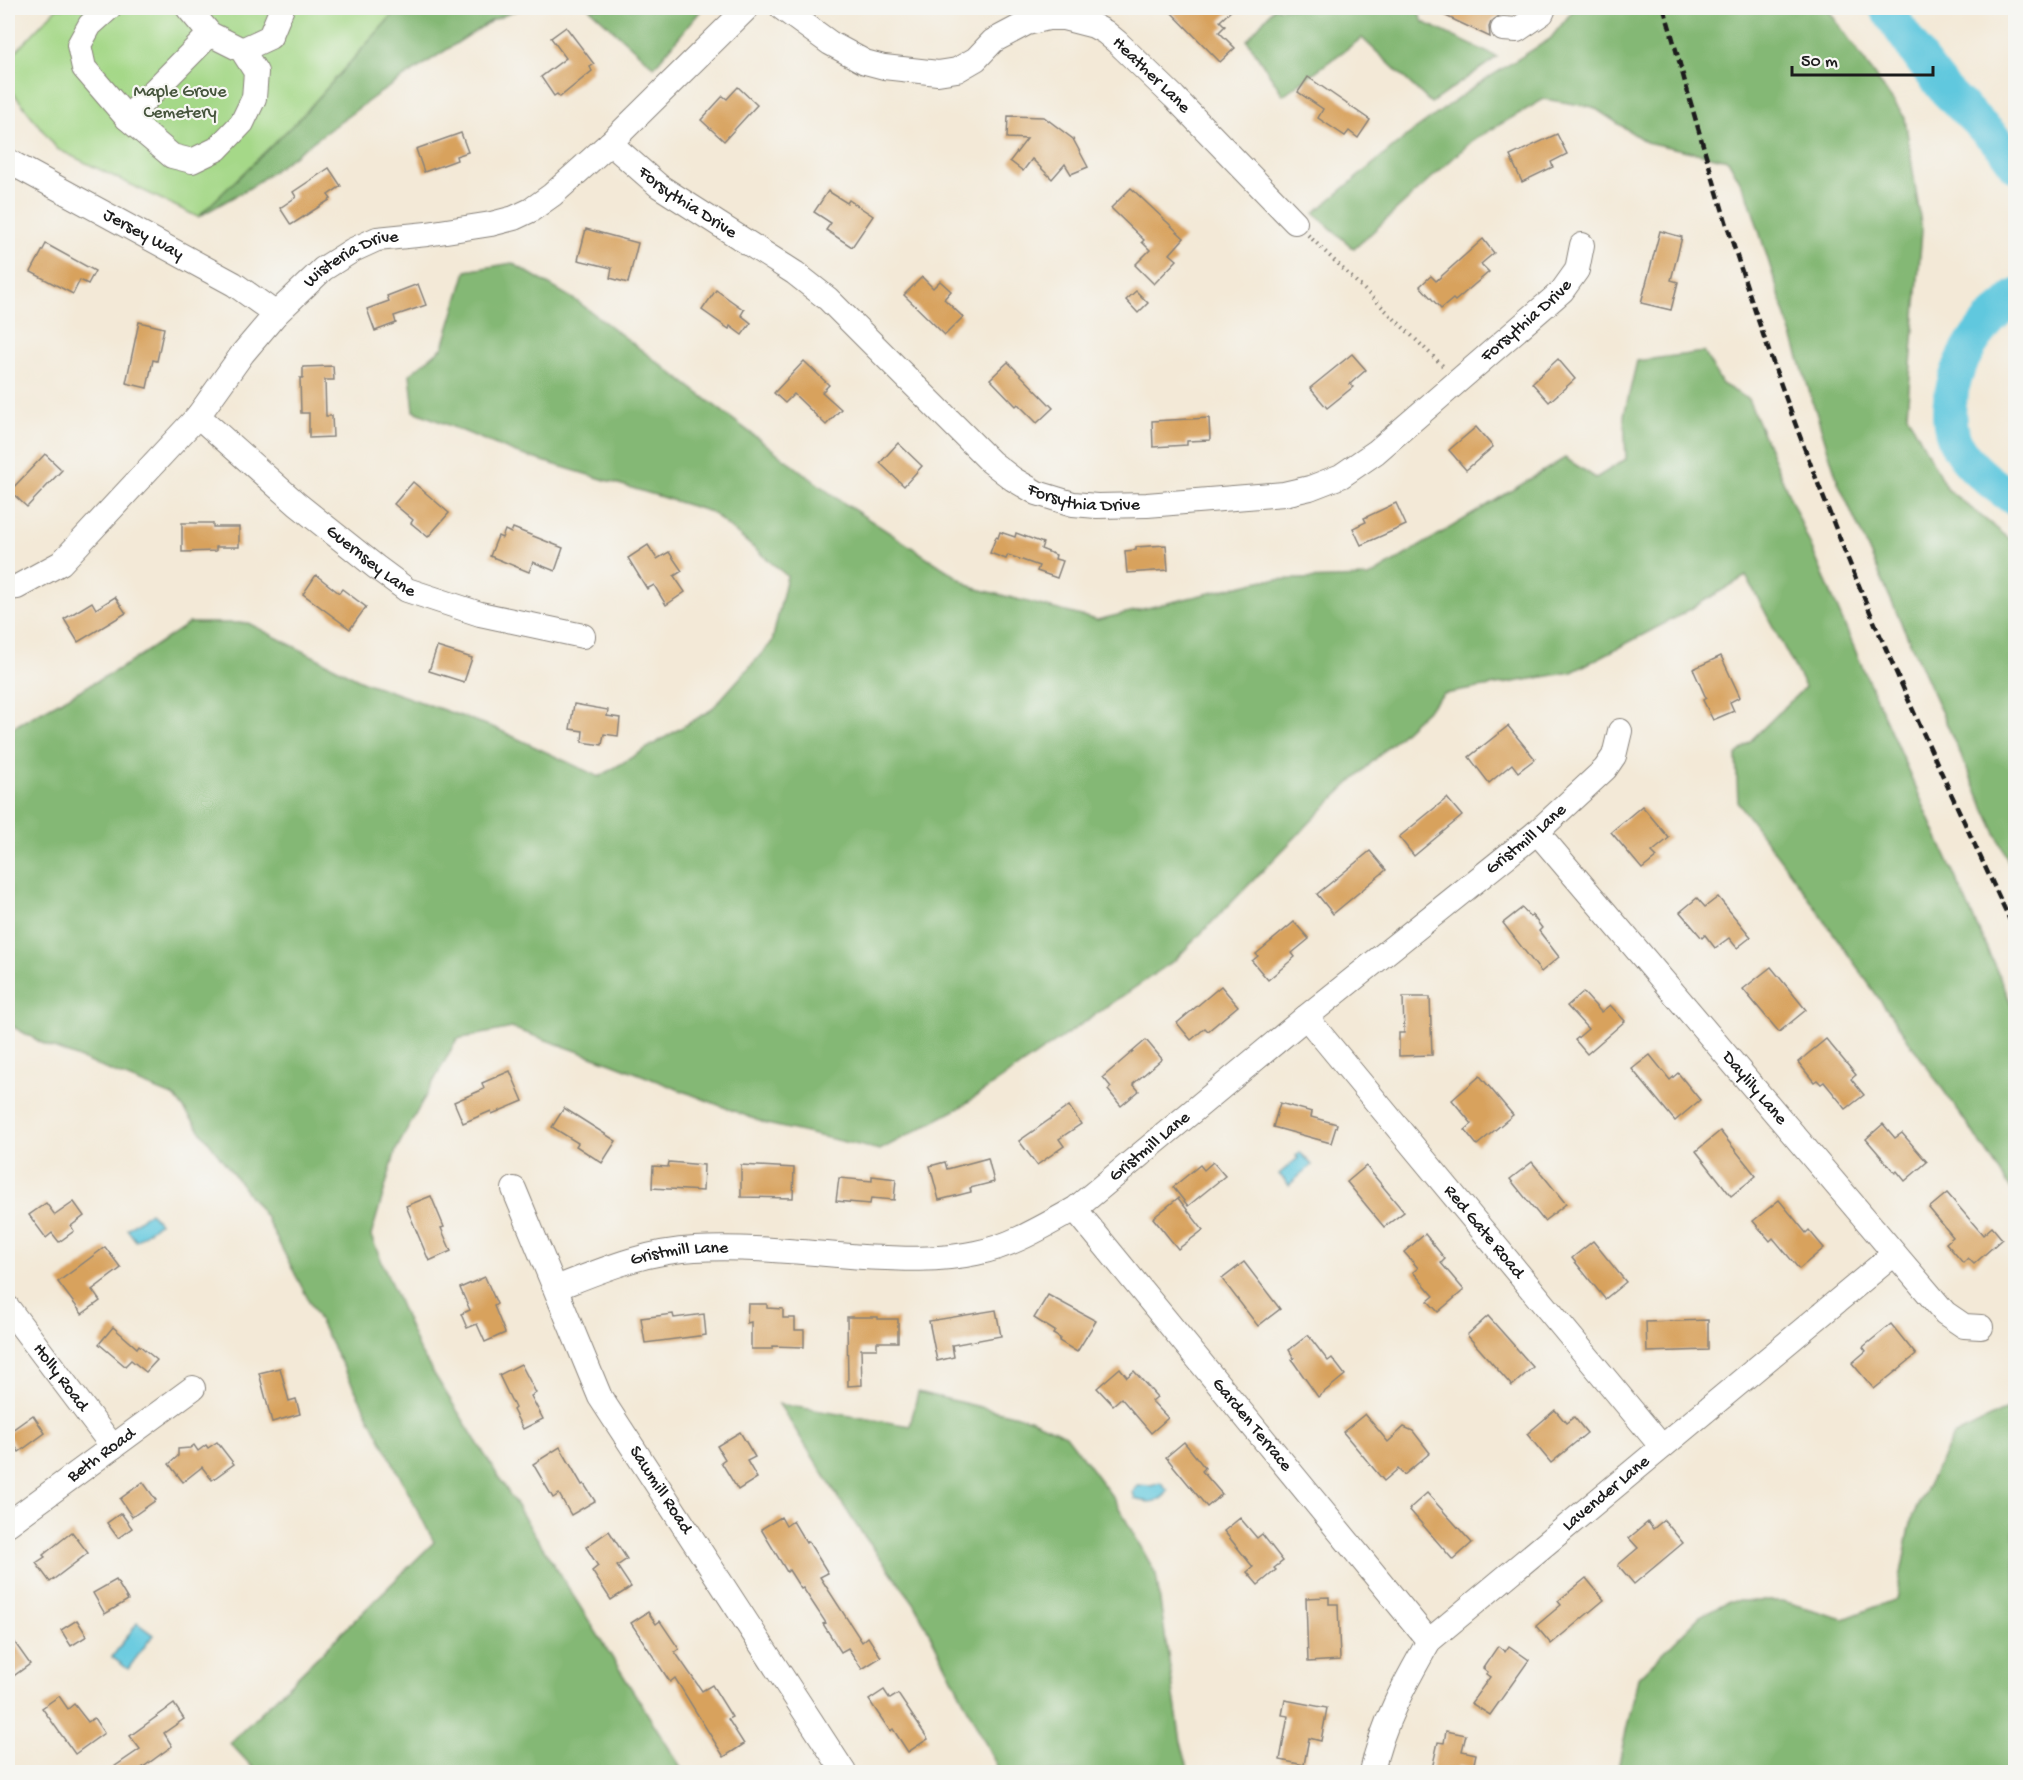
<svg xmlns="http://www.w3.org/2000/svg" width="2023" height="1780" font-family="'Gochi Hand',sans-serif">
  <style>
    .green { fill: #a5d888; stroke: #607a52; stroke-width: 1.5 }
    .forest { fill: #84b874; stroke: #506a48; stroke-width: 1.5 }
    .water { fill: #61c8de; stroke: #3e727d; stroke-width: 1.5 }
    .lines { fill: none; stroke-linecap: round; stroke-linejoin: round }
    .river { stroke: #61c8de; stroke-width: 34 }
    .building { fill: #d8a25d }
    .minor-casing { stroke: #88827a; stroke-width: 26 }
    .path { stroke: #88827a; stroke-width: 4; stroke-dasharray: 1.5 4.5; stroke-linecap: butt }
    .minor { stroke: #fff; stroke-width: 24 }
    .rail { stroke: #1c1c1c; stroke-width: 4.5; stroke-dasharray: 9 4.5; stroke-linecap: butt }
    .labels { text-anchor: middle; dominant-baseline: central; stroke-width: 4.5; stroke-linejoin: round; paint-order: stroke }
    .street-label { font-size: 18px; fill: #1c1c1c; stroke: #f6f6f2 }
    .park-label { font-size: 18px; fill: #45543c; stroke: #f6f6f2 }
  </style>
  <rect width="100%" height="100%" fill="#f6f6f2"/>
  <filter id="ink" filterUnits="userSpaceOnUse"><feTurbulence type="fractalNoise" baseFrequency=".0167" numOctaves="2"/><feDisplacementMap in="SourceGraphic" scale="12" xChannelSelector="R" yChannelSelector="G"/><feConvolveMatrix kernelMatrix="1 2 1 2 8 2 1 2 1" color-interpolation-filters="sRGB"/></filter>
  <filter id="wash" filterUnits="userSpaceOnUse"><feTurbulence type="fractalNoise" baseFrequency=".008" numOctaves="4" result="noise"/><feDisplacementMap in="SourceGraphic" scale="24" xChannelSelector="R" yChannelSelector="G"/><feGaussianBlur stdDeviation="1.35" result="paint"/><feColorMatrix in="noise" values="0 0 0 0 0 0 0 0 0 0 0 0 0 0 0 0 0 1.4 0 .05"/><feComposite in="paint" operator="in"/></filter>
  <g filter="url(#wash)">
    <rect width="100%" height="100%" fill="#f3e9d7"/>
    <path class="green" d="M57,8h342l-98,109 -103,100 -141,-68 -49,-63v-26z"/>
    <g class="forest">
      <path d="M399,8h123l-31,13 -113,73 -127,93 -53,30 103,-100z"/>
      <path d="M589,8h114l-49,59z"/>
      <path d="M1274,8h142l7,14 74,35 -66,46 -69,-65 -79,57 -36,-55z"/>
      <path d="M1575,8h252l78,110 17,113 -15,183 40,75 68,54v333l-177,-394 -90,-286 -20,-36 -82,-18 -53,-35 -49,-8 -71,41 -119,109 -40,-36 94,-78 70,-51 72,-45z"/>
      <path d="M512,263l65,38 262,199 135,88 123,32 167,-40 105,-3 196,-119 31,20 30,-19 -2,-44 13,-54 67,-9 18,32 26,15 117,274 150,339v184l-31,-48 -186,-265 -60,-80 -2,-48 69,-68 -59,-111 -71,42 -103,54 -128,22 -111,105 -158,161 -216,148 -79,42 -113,-26 -156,-61 -99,-35 -55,11 -61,111 -25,86 48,114 265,422h-427l-27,-29 204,-201 -169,-326 -90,-119 -131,-53 -36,-20v-201l3,-3 -3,-8v-82l118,-65 63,-42h59l116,59 131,46 104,49 112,-67 61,-68 15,-66 -76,-64 -195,-59 -102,-42 -4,-37 33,-27 23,-76z"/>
      <path d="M918,1392l112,27 36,16 48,64 42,75 25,168 8,30h-189l-86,-169 -58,-78 -77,-121 131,22z"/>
      <path d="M2015,1396v376h-398l21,-94 62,-62 29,-15h53l62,18 52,-20 16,-82 41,-81 55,-27z"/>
    </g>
    <g class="water">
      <path d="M1300,1152l12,13 -23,20 -10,-11 19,-16 -2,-2z"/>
      <path d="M150,1212l9,11 -23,18 -9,-12z"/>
      <path d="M1160,1483l8,8c-8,13 -20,12 -33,8l-2,-7 4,-7 14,1z"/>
      <path d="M137,1623l16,12 -25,34 -16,-12z"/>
    </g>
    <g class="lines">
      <g class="river">
        <path d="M1886,8l36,53 22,28 57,56 15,21"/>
        <path d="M2016,296c-8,10 -19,16 -27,25 -30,34 -57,93 -26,134 14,18 34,32 53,45"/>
      </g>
    </g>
    <g id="blocks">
      <g class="building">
        <path d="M1167,8h67l-14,13 5,5 -6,6 16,16 -15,14z"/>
        <path d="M1429,8h65l8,4 -2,3 -9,7 -2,5 1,10z"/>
        <path d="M566,27l28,37 -4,3 2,4 -32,26 -3,-3 -3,2 -13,-19 25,-19 -15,-20z"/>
        <path d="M1308,77l62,43 -12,18 -9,-7 -4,5 -27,-18 5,-9 -25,-17z"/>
        <path d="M738,87l19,18 -33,36 -23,-21 22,-24 4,3z"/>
        <path d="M1008,116l36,1 29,22 15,28 -17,7 -6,-10 -13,15 -20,-20 -9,12 -13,-10 17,-22 -20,-1z"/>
        <path d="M461,133l7,19 -12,4 1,4 -33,12 -8,-23z"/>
        <path d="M1557,134l10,20 -16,8 2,5 -31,15 -12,-26z"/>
        <path d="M329,168l12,18 -13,9 3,4 -40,26 -11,-17 16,-11 -3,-5z"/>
        <path d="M1131,188l53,50 -14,16 7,6 -23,24 -19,-19 15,-15 -8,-8 2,-2 -33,-32z"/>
        <path d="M828,191l19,12 2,-3 24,16 -21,31 -26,-17 5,-7 -17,-11z"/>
        <path d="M586,229l52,14 -10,40 -18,-5 2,-10 -34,-8z"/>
        <path d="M1660,231l22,6 -11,43 7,2 -7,28 -30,-7z"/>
        <path d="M1483,239l11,14 -13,11 8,8 -34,29 -2,-2 -12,10 -21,-23 11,-10 5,5z"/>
        <path d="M46,244l49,27 -7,13 -8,-4 -7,14 -42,-22z"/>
        <path d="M922,277l11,11 7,-7 11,10 -7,8 19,18 -18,18 -41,-40z"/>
        <path d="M418,284l8,21 -32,11 2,7 -21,8 -8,-22 22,-8 -2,-5z"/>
        <path d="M716,290l28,20 -3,5 10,8 -9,12 -12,-9 -1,3 -27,-19z"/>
        <path d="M1136,291l12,12 -10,10 -12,-13z"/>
        <path d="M139,322l25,6 -7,33 -4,-1 -6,28 -21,-5z"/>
        <path d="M1352,354l14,16 -16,14 3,3 -26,21 -17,-20z"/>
        <path d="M1558,359l17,20 -26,23 -17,-19z"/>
        <path d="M804,361l25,24 -7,7 19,17 -15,16 -32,-31 -9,9 -11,-10z"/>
        <path d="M1008,362l45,46 -16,15 -19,-19 -2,2 -26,-27z"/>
        <path d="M333,366l1,14h-9l1,36h6l1,21 -24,1v-25h-8l-1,-35h3v-11z"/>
        <path d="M1209,418l1,22 -23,1v4l-34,2 -1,-26z"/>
        <path d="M1476,427l17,20 -27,23 -17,-20z"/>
        <path d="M898,443l24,23 -18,20 -24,-23z"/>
        <path d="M45,454l17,16 -35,37 -17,-16z"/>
        <path d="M413,482l36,31 -21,24 -17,-14 2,-3 -19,-16z"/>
        <path d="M1396,503l10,22 -45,20 -8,-17 13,-6 -2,-4z"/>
        <path d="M182,523h31v4h26v20h-23v4l-34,1z"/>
        <path d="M513,528l50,20 -8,23 -22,-9 -4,10 -39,-16 8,-20 4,2 3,-8 6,3z"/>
        <path d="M1000,532l15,5 1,-4 27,10 -2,6 15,6 -1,4 8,2 -6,17 -20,-7 2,-5 -31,-11 -2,4 -16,-6 6,-16 2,1z"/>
        <path d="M648,545l9,14 12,-7 13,19 -8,5 11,16 -19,13 -12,-20 -7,4 -19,-31z"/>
        <path d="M1166,545l2,25 -41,3 -2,-22 11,-1v-3z"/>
        <path d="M316,575l23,18 3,-4 24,18 -16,22 -47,-35z"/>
        <path d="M115,597l11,16 -48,29 -14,-23 28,-17 4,7z"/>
        <path d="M437,647l35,11 -8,24 -35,-11z"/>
        <path d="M1721,656l19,41 -10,5 4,9 -21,9 -10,-20 3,-2 -13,-29z"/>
        <path d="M574,704l34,6 -1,6 13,2 -2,18 -14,-2 -2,11 -20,-3 1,-11 -13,-2z"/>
        <path d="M1508,726l27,33 -17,13 -6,-8 -23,19 -20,-26z"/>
        <path d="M1447,798l15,18 -48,40 -15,-19z"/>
        <path d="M1642,806l27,32 -17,14 5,5 -15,12 -31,-37z"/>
        <path d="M1370,851l16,19 -53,44 -16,-20z"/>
        <path d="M1718,897l33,40 -14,11 -8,-10 -14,10 -10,-13 -3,3 -22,-26 17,-14 8,9z"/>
        <path d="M1522,908l8,9 2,-2 10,13 -3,3 20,26 -18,15 -38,-49z"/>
        <path d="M1294,922l15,17 -17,14 3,4 -27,23 -16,-19 6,-5 -2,-2z"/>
        <path d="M1771,967l35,43 -27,22 -36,-43z"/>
        <path d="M1221,986l17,20 -30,25 -3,-3 -14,12 -14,-17z"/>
        <path d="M1583,992l18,20 9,-7 15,16 -38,33 -12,-14 13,-11 -21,-23z"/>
        <path d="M1403,997h27l2,58 -33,1v-23h5z"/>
        <path d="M1826,1039l30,36 -5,4 13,16 -18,14 -22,-27 -3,2 -4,-4 -3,2 -16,-20z"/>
        <path d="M1146,1040l16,19 -29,25 6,7 -18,15 -13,-16 3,-3 -8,-10z"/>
        <path d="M1650,1055l20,25 8,-7 22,27 -25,21 -43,-52z"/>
        <path d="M510,1071l13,30 -31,13 -1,-3 -28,12 -9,-21 30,-13 -2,-6z"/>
        <path d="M1480,1076l33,39 -36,30 -12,-15 7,-6 -20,-24z"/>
        <path d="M1280,1103l32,9 -1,5 26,7 -6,19 -58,-16z"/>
        <path d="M1069,1106l12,18 -22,15 5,7 -27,19 -18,-24z"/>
        <path d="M564,1108l52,33 -14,22 -26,-17 2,-3 -26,-16z"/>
        <path d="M1883,1124l12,14 7,-5 25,29 -22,19 -8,-10 -2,2 -29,-34z"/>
        <path d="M1720,1131l36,45 -25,20 -35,-45z"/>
        <path d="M988,1158l6,24 -24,6 1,4 -32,8 -9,-34 15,-4 2,7z"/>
        <path d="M669,1162l35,3 -1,26 -51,-3 1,-22 15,1z"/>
        <path d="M1213,1162l12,14 -37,30 -15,-19 27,-22 4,5z"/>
        <path d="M1532,1162l34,42 -22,17 -34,-42z"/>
        <path d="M741,1165l53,3 -1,30 -52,-1z"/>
        <path d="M1366,1166l38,46 -20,15 -37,-45z"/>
        <path d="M872,1176l24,3 -2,21 -23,-2 -1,6 -34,-3 3,-23 33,3z"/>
        <path d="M1947,1193l36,42 9,-8 10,12 -28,25 -6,-6 -5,5 -17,-20 7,-6 -24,-29z"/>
        <path d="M431,1196l13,31 -3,1 10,23 -22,10 -23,-55z"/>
        <path d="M1178,1198l25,32 -25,19 -25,-31z"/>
        <path d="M1779,1200l27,33 3,-3 15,18 -25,21 -26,-31 -3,3 -17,-20z"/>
        <path d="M74,1202l10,14 -13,10 3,5 -15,11 -7,-9 -6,5 -17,-23 17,-12 9,12z"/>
        <path d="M1425,1234l20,25 -4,4 23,27 -26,22 -10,-11 6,-5 -21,-24 5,-4 -14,-16z"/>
        <path d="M1593,1241l33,41 -21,17 -33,-41z"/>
        <path d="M105,1247l16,21 -29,22 8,11 -18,13 -24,-32z"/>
        <path d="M1244,1262l36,47 -22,17 -36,-47z"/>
        <path d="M485,1277l12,27 -3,2 11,27 -20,9 -8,-18 -10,4 -6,-14 9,-4 -10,-22z"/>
        <path d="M1048,1295l48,26 -19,31 -18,-11 1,-3 -7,-4 2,-3 -21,-13z"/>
        <path d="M748,1304h19v4l16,1v9h12v12h9v17l-32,-1v3h-21v-27l-4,1z"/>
        <path d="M996,1310l5,26 -49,9 2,12 -17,4 -8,-40z"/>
        <path d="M673,1314l1,4 30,-4 2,21 -61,8 -4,-25z"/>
        <path d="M1488,1316l45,51 -21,19 -45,-51z"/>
        <path d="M847,1317h31v2h20v23h-21v7h-16l1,36 -14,1z"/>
        <path d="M1708,1320v30l-61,2 -1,-30z"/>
        <path d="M1891,1324l25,31 -42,34 -22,-26 14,-12 -3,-4z"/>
        <path d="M113,1327l24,21 2,-3 18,15 -11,12 -15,-12 -6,6 -26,-22z"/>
        <path d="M1308,1335l20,26 4,-3 13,17 -27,22 -26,-37 2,-2 -5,-8z"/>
        <path d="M521,1364l15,29 -5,3 12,23 -20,10 -10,-19 2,-2 -16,-33z"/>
        <path d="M280,1368l9,33 7,-2 4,15 -28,8 -13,-49z"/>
        <path d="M1120,1368l7,9 7,-6 23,26 -5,4 16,17 -17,15 -30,-35 -8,7 -16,-17z"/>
        <path d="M1555,1410l11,13 8,-6 13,16 -36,30 -24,-29z"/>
        <path d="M1365,1414l23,28 16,-15 9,4 17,22 -26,22 -6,-6 -14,12 -41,-49z"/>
        <path d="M33,1415l12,18 -26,19 -11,-16v-3z"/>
        <path d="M740,1432l15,25 -8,4 10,17 -19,12 -17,-28 4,-3 -8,-13z"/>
        <path d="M217,1442l17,22 -22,16 -10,-13 -19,15 -14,-18 9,-8v-7l12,-1 4,-3 4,6 8,-6 2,3z"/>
        <path d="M1184,1442l21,26 -3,3 20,23 -15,13 -41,-50z"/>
        <path d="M560,1447l22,38 2,-1 11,17 -24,14 -12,-21 -6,4 -20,-34z"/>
        <path d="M143,1482l13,18 -24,17 -12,-18z"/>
        <path d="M1427,1493l45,50 -19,17 -44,-51z"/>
        <path d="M121,1513l11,15 -14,10 -11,-15z"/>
        <path d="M781,1517l5,9 7,-5 13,22 2,-2 20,32 -8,4 42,65 6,-5 13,20 -19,12 -14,-21 -7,4 -18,-28 3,-1 -23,-35 -2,1 -12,-19 -2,2 -26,-43z"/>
        <path d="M1240,1518l17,20 5,-4 21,27 -9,7 2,2 -18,15 -11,-13 6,-5 -29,-36z"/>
        <path d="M1664,1520l19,23 -49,41 -16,-19 20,-17 -9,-10 19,-16 5,7z"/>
        <path d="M609,1531l18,28 -10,7 14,21 -20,13 -19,-29 6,-5 -12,-19z"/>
        <path d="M72,1532l16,21 -38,29 -14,-19 9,-6 -2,-2z"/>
        <path d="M1586,1578l18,22 -53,44 -15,-18 25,-21 -3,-4z"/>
        <path d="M116,1580l12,20 -23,14 -12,-21z"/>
        <path d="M1329,1597v7h9l2,56 -32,2 -2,-64z"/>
        <path d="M648,1612l8,12 4,-3 19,28 -4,3 27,39 10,-6 20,32 -4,2 16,25 -20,13 -49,-79 -5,4 -39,-59z"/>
        <path d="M77,1620l10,16 -16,10 -10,-16z"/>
        <path d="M8,1633l22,31 -22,16z"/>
        <path d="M1498,1646l7,6 4,-6 20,14 -39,55 -19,-12 19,-26 -4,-3 2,-2 -5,-4z"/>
        <path d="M884,1690l6,9 8,-5 30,45 -20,13 -15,-23 -3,2 -21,-31z"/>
        <path d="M59,1696l9,13 6,-5 14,18 6,-4 10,15 -29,21 -33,-46z"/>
        <path d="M1285,1700l42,8 -6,33 -12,-3 -5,27 -24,-5 8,-44 -6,-1z"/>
        <path d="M174,1704l10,15 -20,14 8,13 -37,27h-30l35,-24 -10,-13z"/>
        <path d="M1446,1731l20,4 -4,16 14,3 -3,14 -14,-3 -2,8h-26l7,-31 6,1z"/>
      </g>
    </g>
  </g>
  <g filter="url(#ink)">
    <use href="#blocks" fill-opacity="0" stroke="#88827a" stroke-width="1.5"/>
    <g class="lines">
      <g class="minor-casing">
        <g id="minor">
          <path d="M109,8l-19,17 -11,20 5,23 43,50 45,38 20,5 25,-12 25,-26 12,-25 2,-26 -14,-22 -32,-16 -22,-26"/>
          <path id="s1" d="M782,8l48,35 35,19 19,5 54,6 19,-3 19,-11 17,-18 34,-18 21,-5h15l31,8 11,6 12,10 57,55 121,125"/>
          <path d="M1503,29l14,1 25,-17 2,-5"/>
          <path d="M242,50l28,-13 12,-29"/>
          <path d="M127,118l83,-84"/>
          <path id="s2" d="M610,143l49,43 136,87 33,26 163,163 22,17 24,14 36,11 24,2 50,-1 137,-11 26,-6 31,-12 35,-24 186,-161 15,-21 5,-25"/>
          <path id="s3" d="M8,161l226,123 42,30"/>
          <path id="s4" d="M198,416l99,88 79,63 31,23 73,24 103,22"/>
          <path id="s5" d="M8,588l9,-1 44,-24 137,-147 45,-63 33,-39 47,-45 30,-19 24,-11 50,-5 64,-10 23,-6 17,-8 21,-15 58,-52 137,-135"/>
          <path id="s6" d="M1537,832l408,481 19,13 17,1"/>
          <path id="s7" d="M1306,1017l356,430"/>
          <path id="s8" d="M514,1189l86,208 244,375"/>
          <path id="s9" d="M1075,1209l354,432"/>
          <path id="s10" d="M556,1288c46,-18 90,-37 139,-39 56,-3 113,4 168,8 38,2 76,4 113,-4 36,-7 68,-27 99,-44l231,-192 231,-185 68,-63 9,-13 6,-25"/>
          <path id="s11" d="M8,1308l105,139"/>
          <path id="s12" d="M8,1524l185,-136"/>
          <path id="s13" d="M1372,1772c10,-48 33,-89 57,-131l465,-387"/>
        </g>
      </g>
      <path class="path" d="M1308,235l137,133"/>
      <use href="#minor" class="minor"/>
      <path class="rail" d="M1664,8c16,55 31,112 48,167 34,116 75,231 120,344 55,140 120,277 184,414"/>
    </g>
  </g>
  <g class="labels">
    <g class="street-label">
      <text stroke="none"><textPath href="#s1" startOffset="422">Heather Lane</textPath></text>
      <text stroke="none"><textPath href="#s2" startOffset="98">Forsythia Drive</textPath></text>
      <text stroke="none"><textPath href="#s3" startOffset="154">Jersey Way</textPath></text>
      <text stroke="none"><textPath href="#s5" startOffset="484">Wisteria Drive</textPath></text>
      <text stroke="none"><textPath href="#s2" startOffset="1106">Forsythia Drive</textPath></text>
      <text stroke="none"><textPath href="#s2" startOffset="602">Forsythia Drive</textPath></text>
      <text stroke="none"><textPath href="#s4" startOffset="226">Guernsey Lane</textPath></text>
      <text stroke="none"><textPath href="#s10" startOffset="1119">Gristmill Lane</textPath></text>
      <text stroke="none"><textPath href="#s6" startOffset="336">Daylily Lane</textPath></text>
      <text stroke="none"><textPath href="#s10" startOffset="633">Gristmill Lane</textPath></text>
      <text stroke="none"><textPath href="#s7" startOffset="279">Red Gate Road</textPath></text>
      <text stroke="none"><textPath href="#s10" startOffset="129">Gristmill Lane</textPath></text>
      <text stroke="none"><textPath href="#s11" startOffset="87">Holly Road</textPath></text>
      <text stroke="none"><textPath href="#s9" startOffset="279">Garden Terrace</textPath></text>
      <text stroke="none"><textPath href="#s12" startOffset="116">Beth Road</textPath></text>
      <text stroke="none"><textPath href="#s8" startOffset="336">Sawmill Road</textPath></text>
      <text stroke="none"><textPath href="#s13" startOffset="374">Lavender Lane</textPath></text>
    </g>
    <g class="park-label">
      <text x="180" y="92">Maple Grove<tspan x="180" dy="21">Cemetery</tspan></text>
    </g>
  </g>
  <rect width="2023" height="1780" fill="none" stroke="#f6f6f2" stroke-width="30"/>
  <path d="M1792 66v9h141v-9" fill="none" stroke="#1c1c1c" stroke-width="3"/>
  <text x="1801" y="66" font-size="18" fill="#1c1c1c" stroke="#f6f6f2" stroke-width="4.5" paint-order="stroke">50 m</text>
</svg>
